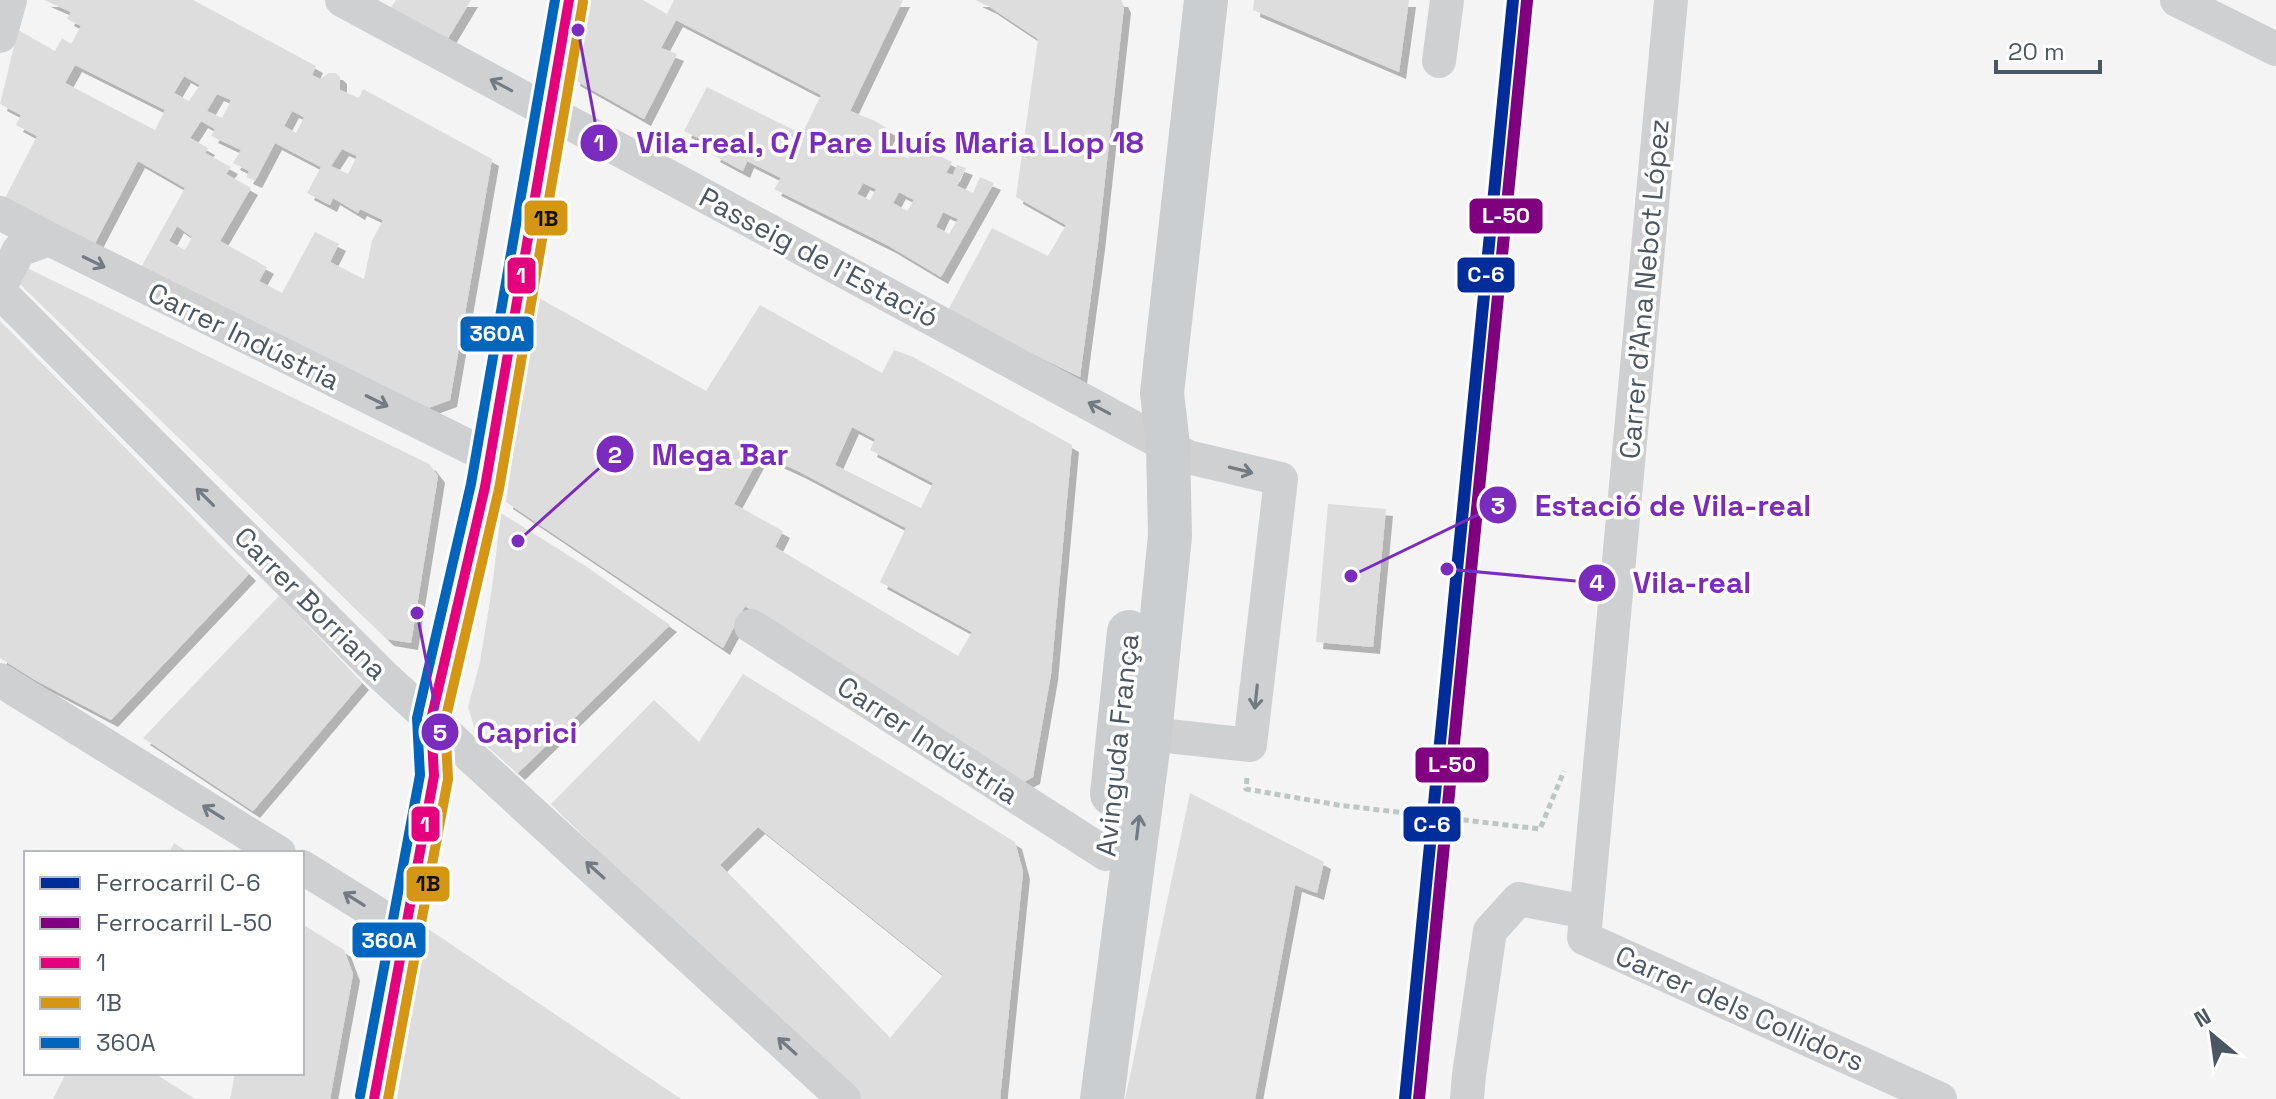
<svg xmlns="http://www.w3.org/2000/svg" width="2276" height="1099" font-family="'Space Grotesk',sans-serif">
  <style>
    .building { fill: #ddddde; fill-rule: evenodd; filter: url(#shadow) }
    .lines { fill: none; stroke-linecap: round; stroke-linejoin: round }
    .path { stroke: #bcc7c4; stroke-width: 5; stroke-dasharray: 6 4; stroke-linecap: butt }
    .minor { stroke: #ced0d2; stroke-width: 34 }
    .major { stroke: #caced1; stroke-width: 44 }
    .bus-1-casing { stroke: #fff; stroke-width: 16 }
    .bus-2-casing { stroke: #fff; stroke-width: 16 }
    .bus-3-casing { stroke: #fff; stroke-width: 16 }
    .bus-1 { stroke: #e5007d; stroke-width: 10 }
    .bus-2 { stroke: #d49613; stroke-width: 10 }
    .bus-3 { stroke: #0065bd; stroke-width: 10 }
    .rail-1-casing { stroke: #fff; stroke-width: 18 }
    .rail-2-casing { stroke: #fff; stroke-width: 18 }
    .rail-1 { stroke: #002d9a; stroke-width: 12 }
    .rail-2 { stroke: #800080; stroke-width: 12 }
    .oneway { stroke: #727b83 }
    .oneway2 { stroke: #707a83 }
    .labels { text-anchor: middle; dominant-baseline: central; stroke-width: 7; stroke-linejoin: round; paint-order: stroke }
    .street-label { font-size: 28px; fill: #4a5661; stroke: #fff }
    .leader { fill: none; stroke: #7b2cbf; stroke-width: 3 }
    .callout-dot { fill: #7b2cbf; stroke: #fff; stroke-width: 3 }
    .mark-label { font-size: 24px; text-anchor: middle; font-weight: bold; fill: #fff }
    .callout-label { font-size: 30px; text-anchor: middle; font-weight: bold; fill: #7b2cbf; stroke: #fff; stroke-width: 7; stroke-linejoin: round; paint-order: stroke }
    .line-badge { stroke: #fff; stroke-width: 3 }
    .badge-label { font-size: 22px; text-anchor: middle; font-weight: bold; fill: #fff }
    .pale-badge-label { font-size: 22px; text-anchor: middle; font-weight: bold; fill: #111 }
  </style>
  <defs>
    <filter id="shadow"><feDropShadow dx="7" dy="7" stdDeviation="0" flood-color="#0004"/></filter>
  </defs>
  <rect width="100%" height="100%" fill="#f4f4f4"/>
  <g class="building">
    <path d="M44,0h149l123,66 -4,9 8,4 9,-6h7l4,4v13l19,8 4,-9 129,70 -42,241 -22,8 -289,-137 46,-83 -47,-27 -45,86 -90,-45 34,-66 -21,-11 5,-10 -21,-11 18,-74 37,21 7,-13 9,6 10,-18 -14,-7 4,-7zM75,65l90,45 -10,20 -90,-47zM184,76l16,9 -11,16 -15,-8zM217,94l14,6 -9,18 -15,-7zM292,111l12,6 -8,16 -12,-7zM201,121l14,8 -4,7 30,14 -8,13 16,8 -3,6 9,4 20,-38 46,24 -14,26 23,12 3,-7 25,15 2,-4 23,11 -11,21 -8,38 -34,-17 9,-18 -24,-12 -33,61 -23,-12 8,-14 -47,-26 31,-53 -25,-14 5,-7 -26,-14 3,-5 -18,-10zM342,149l15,7 -9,18 -17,-8zM177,226l15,11 -7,13 -16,-9z"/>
    <path d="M396,0h75l-24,40 -58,-30z"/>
    <path d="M588,0h55l24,14 7,-14h229l-53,111 25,10 15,9 -7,13 25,16 7,-15 37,18 -6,11 7,2 4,-10 9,3 -9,18 16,7 7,-16 14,6 -53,94 -52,-31 -115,-57 7,-11 -34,-17 -4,10 -30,-16 4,-8 -33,-16 23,-44 95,47 19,-39 -145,-75 -15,28 16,6 -33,65 -71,-40zM863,183l13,6 -6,11 -13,-6zM899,192l15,8 -7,11 -14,-8zM943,212l15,7 -9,15 -13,-7z"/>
    <path d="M975,0h146l3,6 -26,237 -18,134 -133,-65 45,-84 56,28 18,-31 -50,-28 22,-158 -48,-32z"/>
    <path d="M1254,0h155l-10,72 -146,-62z"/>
    <path d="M25,267l404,197 9,12 -27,167 -24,-4 -370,-358z"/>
    <path d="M539,298l167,93 54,-86 122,68 12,-23 19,7 159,88 -21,229 -18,103 -15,8 -273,-179 -22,42 -217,-146 17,-115zM852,427l23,12 -5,11 63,33 -12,25 -86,-43zM761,454l37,17 108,57 -26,54 92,50 -14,24 -183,-109 8,-16 -49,-27z"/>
    <path d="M0,321l249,253 -138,146 -76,-40 -35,-22z"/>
    <path d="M1328,504l58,5 -13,138 -57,-5z"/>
    <path d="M501,513l86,54 83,58 -152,148 -41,-37 -9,-29 12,-45 12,-74z"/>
    <path d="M279,596l83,87 -109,128 -110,-73z"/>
    <path d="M743,674l272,168 8,30 -23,227h-145l-304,-295 103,-104 45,42zM758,827l185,148 -53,63 -170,-173z"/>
    <path d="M1190,793l134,69 -7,31 -22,-8 -40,214h-130z"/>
    <path d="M174,843l15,10h-20z"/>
    <path d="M302,924l42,26 9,24 -23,125h-100l5,-26h67z"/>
    <path d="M427,928l254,171h-284z"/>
    <path d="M66,1073h88l41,26h-142z"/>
  </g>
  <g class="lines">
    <path class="path" d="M1247,778l-1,11 92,16 202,24 24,-58"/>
    <g class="minor">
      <path d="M342,0l846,457 93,22 -31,266 -100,-11"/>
      <path d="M1671,0l-87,938 356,161"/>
      <path d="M2177,0l99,49"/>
      <path d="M0,36l10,-36"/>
      <path d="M1439,61l8,-61"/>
      <path d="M0,213l49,26 441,218"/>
      <path d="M0,287l19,-37 30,-11"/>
      <path d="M0,292l381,382 463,425"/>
      <path d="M751,626l355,228"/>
      <path d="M0,680l279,173"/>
      <path d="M302,867l103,64"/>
      <path d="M374,1099l60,-323 -3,-56 54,-233 84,-487"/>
      <path d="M1467,1099l2,-24 21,-144 29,-32 67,13"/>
    </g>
    <g class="major">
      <path d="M1112,794l17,-162"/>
      <path d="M1102,1099l48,-365 20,-198 -2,-91 -6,-52 44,-393"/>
    </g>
    <g class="bus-1-casing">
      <path id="bus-1" d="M374,1099l60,-323 -3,-56 54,-233 84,-487"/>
    </g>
    <g class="bus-2-casing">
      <path id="bus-2" d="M388,1099l60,-320 -3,-58 54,-232 84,-487"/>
    </g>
    <g class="bus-3-casing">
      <path id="bus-3" d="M360,1096l60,-321 -3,-57 54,-234 84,-484"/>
    </g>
    <use href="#bus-1" class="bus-1"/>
    <use href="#bus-2" class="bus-2"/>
    <use href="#bus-3" class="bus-3"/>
    <g class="rail-1-casing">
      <path id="rail-1" d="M1405,1099l108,-1099"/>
    </g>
    <g class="rail-2-casing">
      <path id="rail-2" d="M1419,1099l108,-1098"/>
    </g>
    <use href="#rail-1" class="rail-1"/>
    <use href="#rail-2" class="rail-2"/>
  </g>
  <defs><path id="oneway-shaft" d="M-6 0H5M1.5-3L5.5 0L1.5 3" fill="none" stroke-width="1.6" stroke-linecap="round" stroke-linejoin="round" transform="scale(2)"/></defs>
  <g class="oneway">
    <use href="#oneway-shaft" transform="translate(501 85) rotate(-152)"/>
    <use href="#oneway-shaft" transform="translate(94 262) rotate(26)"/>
    <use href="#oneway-shaft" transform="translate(377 401) rotate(26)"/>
    <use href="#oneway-shaft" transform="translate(1099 408) rotate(-152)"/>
    <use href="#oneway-shaft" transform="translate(1241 470) rotate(14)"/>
    <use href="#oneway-shaft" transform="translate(205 497) rotate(-135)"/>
    <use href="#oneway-shaft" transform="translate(1256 697) rotate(96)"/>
    <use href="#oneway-shaft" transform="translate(213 812) rotate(-148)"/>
    <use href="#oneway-shaft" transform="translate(595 870) rotate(-138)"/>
    <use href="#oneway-shaft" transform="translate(354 899) rotate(-148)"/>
    <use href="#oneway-shaft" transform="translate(787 1046) rotate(-138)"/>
  </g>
  <use class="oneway2" href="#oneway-shaft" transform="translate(1138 827) rotate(-83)"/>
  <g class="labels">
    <g class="street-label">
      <text transform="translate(819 257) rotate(28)">Passeig de l'Estació</text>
      <text transform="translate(1644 289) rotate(-85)">Carrer d'Ana Nebot López</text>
      <text transform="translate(244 336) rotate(26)">Carrer Indústria</text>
      <text transform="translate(311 603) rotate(45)">Carrer Borriana</text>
      <text transform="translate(928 740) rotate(33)">Carrer Indústria</text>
      <text transform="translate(1117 745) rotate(-84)">Avinguda França</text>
      <text transform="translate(1740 1008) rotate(24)">Carrer dels Collidors</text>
    </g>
  </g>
  <path class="leader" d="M578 30L599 143M518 541L615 454M1351 576L1498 505M1447 569L1597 583M417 613L440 732"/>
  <g class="callout-dot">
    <circle cx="578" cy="30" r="8"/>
    <circle cx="518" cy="541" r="8"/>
    <circle cx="1351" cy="576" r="8"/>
    <circle cx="1447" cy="569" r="8"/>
    <circle cx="417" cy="613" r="8"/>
    <circle cx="599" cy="143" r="20"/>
    <circle cx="615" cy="454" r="20"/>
    <circle cx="1498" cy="505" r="20"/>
    <circle cx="1597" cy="583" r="20"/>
    <circle cx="440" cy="732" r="20"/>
  </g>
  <g class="mark-label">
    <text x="599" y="151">1</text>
    <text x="615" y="463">2</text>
    <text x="1498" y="514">3</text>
    <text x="1597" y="591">4</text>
    <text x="440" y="741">5</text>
  </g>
  <g class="callout-label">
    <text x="890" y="153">Vila-real, C/ Pare Lluís Maria Llop 18</text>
    <text x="720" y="465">Mega Bar</text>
    <text x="1673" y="516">Estació de Vila-real</text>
    <text x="1692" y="593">Vila-real</text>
    <text x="527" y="743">Caprici</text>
  </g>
  <g class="line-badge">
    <rect x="1468" y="197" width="76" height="38" rx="8" fill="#800080"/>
    <rect x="523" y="199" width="46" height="38" rx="8" fill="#d49613"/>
    <rect x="1456" y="256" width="60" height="38" rx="8" fill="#002d9a"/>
    <rect x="506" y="256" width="31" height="39" rx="8" fill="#e5007d"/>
    <rect x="459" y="315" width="76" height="38" rx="8" fill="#0065bd"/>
    <rect x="1414" y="746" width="76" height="38" rx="8" fill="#800080"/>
    <rect x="410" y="805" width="31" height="38" rx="8" fill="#e5007d"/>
    <rect x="1402" y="805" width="60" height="38" rx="8" fill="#002d9a"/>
    <rect x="405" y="865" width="46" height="38" rx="8" fill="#d49613"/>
    <rect x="351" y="921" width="76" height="38" rx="8" fill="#0065bd"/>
  </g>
  <g class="badge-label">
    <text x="1506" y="223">L-50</text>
    <text x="1486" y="282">C-6</text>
    <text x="521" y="283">1</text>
    <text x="497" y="341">360A</text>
    <text x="1452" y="772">L-50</text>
    <text x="425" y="832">1</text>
    <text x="1432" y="832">C-6</text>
    <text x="389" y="948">360A</text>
  </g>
  <g class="pale-badge-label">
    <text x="546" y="226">1B</text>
    <text x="428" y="891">1B</text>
  </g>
  <rect x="24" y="851" width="280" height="224" fill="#ffffff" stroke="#b7bbc0" stroke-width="2"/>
  <rect x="40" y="877" width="40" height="12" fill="#002d9a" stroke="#b7bbc0" stroke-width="2"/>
  <text x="96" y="891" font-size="24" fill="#4a5661">Ferrocarril C-6</text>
  <rect x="40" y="917" width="40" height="12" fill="#800080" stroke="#b7bbc0" stroke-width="2"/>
  <text x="96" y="931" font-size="24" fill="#4a5661">Ferrocarril L-50</text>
  <rect x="40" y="957" width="40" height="12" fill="#e5007d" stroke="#b7bbc0" stroke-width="2"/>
  <text x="96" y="971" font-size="24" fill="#4a5661">1</text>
  <rect x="40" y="997" width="40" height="12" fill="#d49613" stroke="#b7bbc0" stroke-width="2"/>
  <text x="96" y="1011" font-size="24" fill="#4a5661">1B</text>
  <rect x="40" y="1037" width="40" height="12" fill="#0065bd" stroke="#b7bbc0" stroke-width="2"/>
  <text x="96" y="1051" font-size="24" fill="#4a5661">360A</text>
  <g transform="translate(2212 1035) rotate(331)" stroke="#ffffff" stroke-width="6" paint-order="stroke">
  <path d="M0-6L14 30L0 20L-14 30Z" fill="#4a5661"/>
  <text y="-12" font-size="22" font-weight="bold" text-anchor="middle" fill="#4a5661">N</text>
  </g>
  <path d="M1996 60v12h104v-12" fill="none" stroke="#4a5661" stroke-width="4"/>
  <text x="2008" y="60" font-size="24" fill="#4a5661" stroke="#ffffff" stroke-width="6" paint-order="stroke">20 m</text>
</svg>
